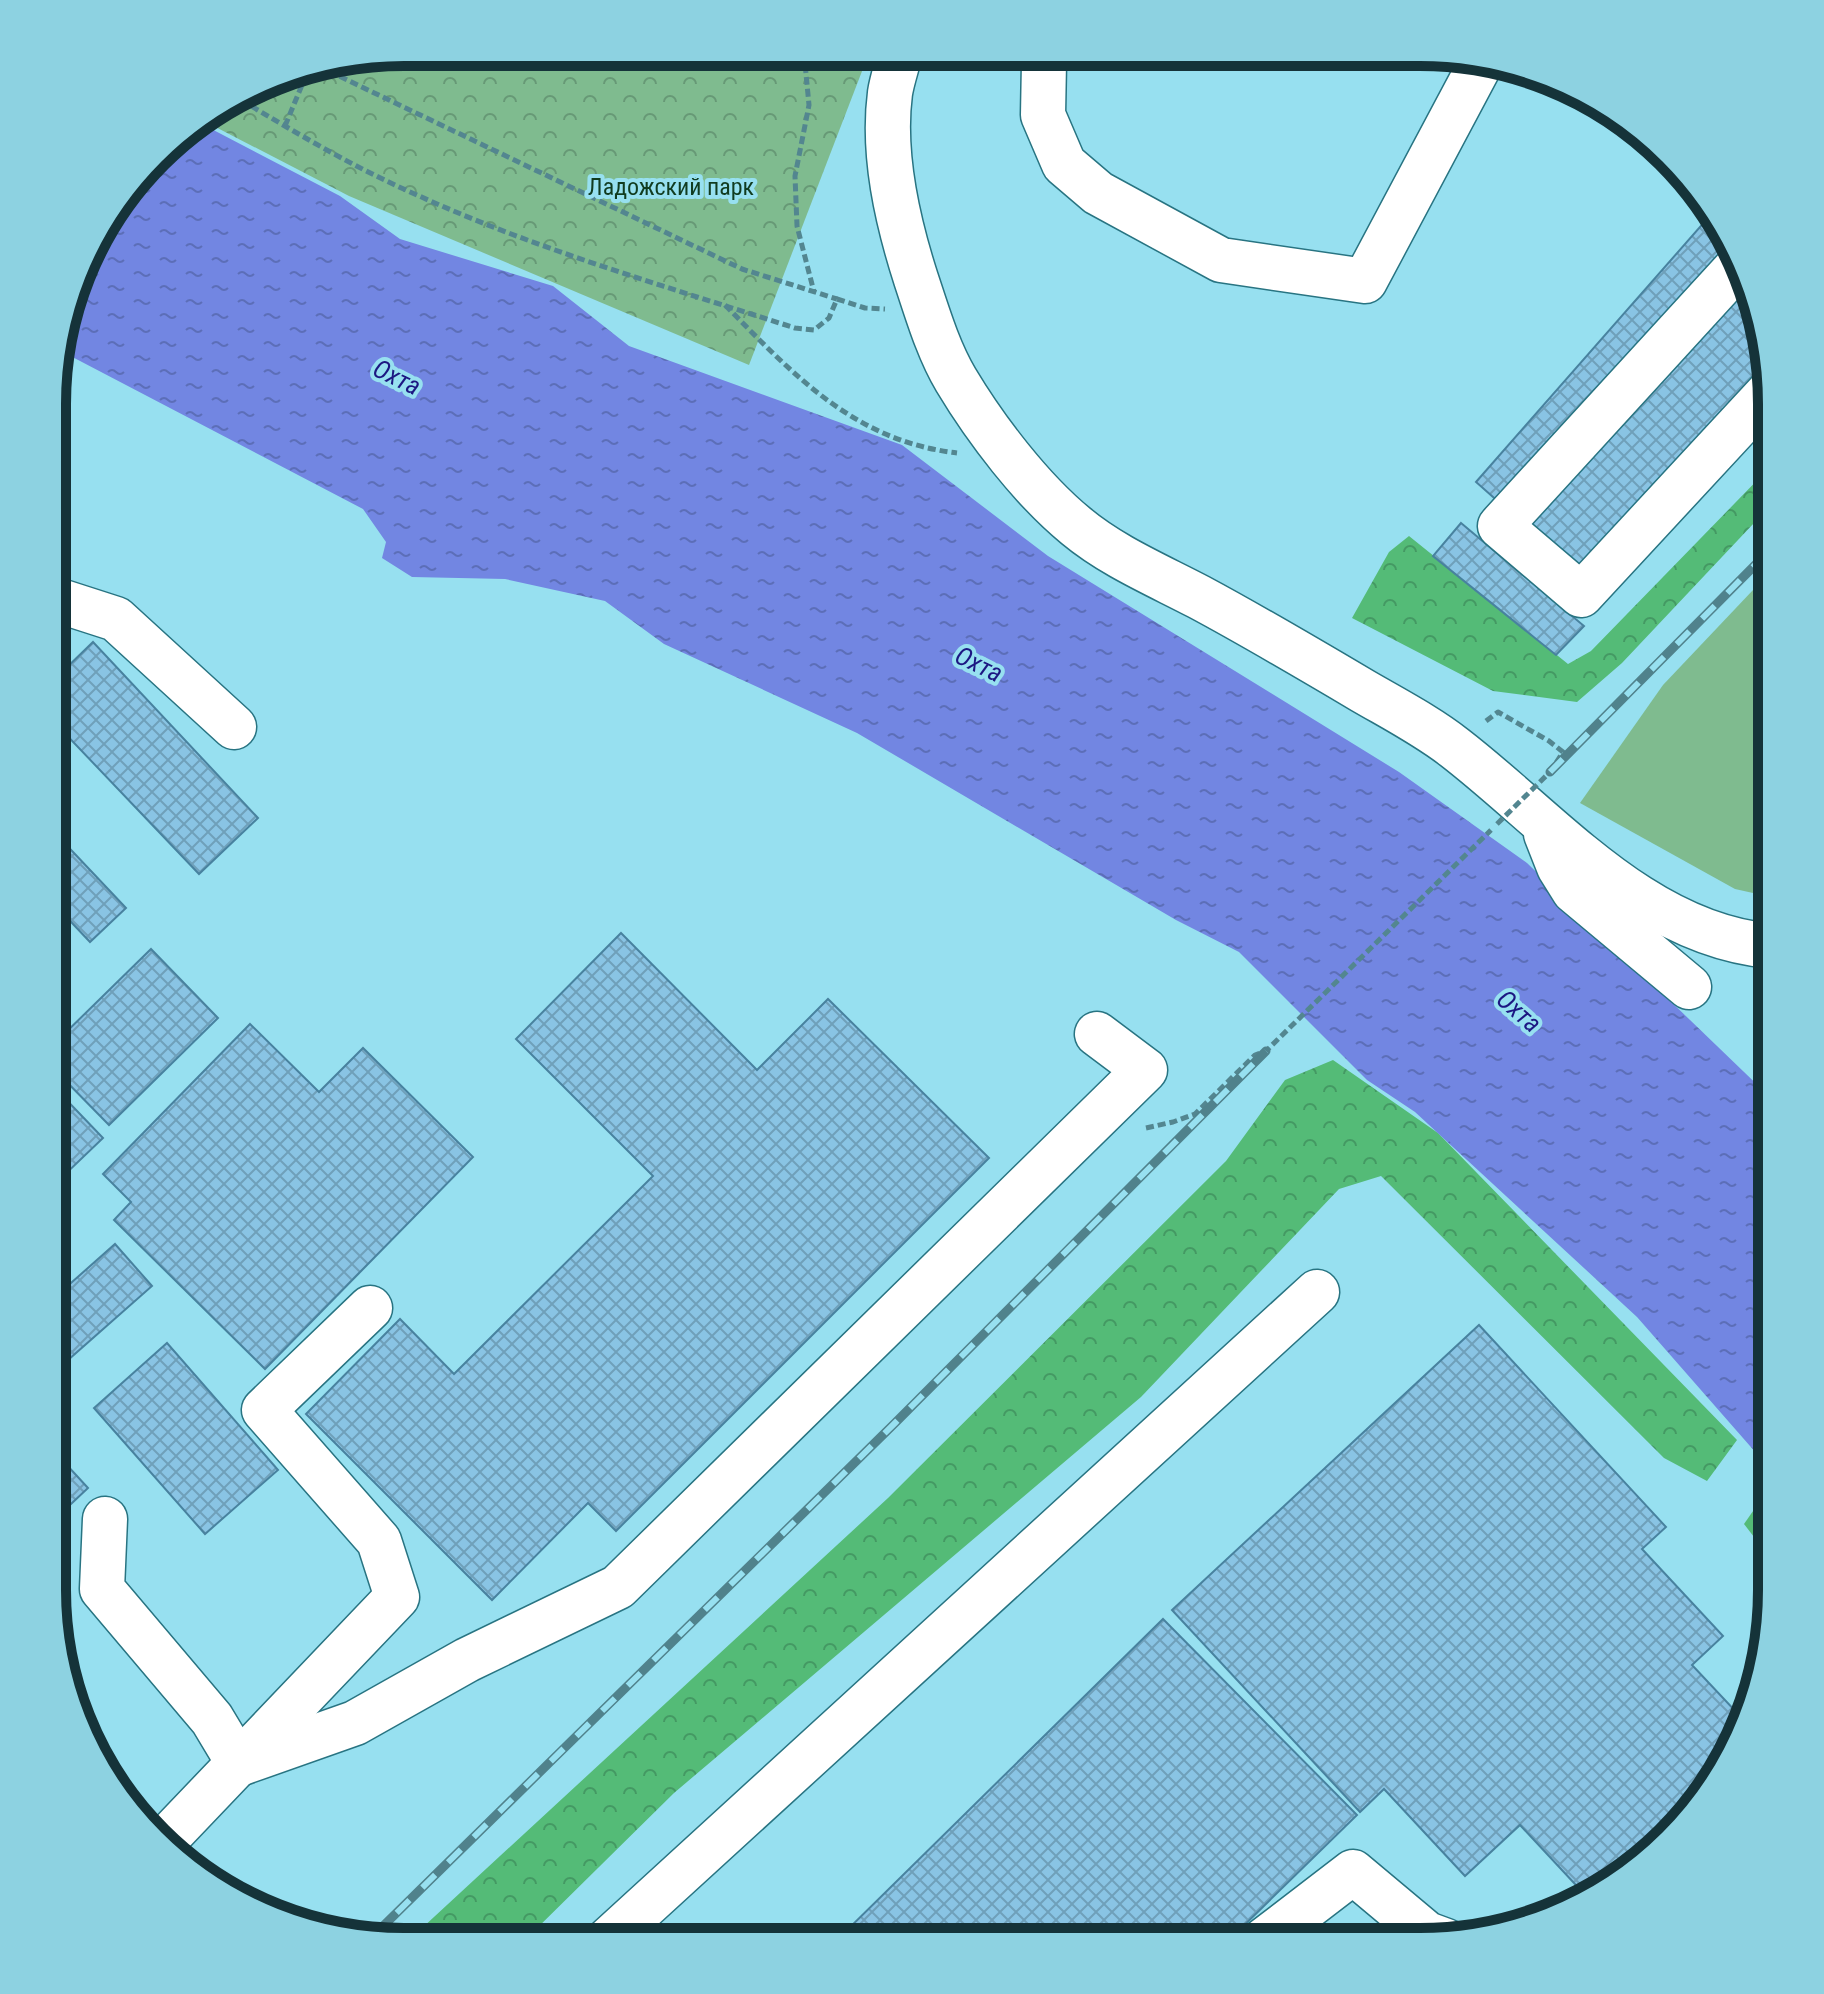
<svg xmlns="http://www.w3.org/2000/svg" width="1824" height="1994" font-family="'Roboto Condensed',sans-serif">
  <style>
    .grass { fill: #7fbb8f }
    .forest { fill: url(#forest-crowns) }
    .park { fill: url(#park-crowns) }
    .water { fill: url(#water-ripples) }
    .building { fill: url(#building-cross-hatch); stroke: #48829f; stroke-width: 2 }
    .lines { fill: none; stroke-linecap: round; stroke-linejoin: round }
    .minor-casing { stroke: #287482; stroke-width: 47 }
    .path { stroke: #538690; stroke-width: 5; stroke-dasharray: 8 4; stroke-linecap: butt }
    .minor { stroke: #fff; stroke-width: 44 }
    .rail-casing { stroke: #50828c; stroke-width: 9 }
    .rail { stroke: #97e0f0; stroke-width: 6; stroke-dasharray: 18; stroke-linecap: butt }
    .path-bridge { stroke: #538690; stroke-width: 5; stroke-dasharray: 8 4; stroke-linecap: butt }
    .labels { text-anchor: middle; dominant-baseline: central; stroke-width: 8; stroke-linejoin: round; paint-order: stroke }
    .park-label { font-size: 24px; fill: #113c20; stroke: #97e0f0 }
    .water-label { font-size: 26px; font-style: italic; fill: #1c1782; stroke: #97e0f0 }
    .rim { fill: none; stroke: #153339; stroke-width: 10 }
  </style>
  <defs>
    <pattern id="forest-crowns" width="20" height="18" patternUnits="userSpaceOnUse" patternTransform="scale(2)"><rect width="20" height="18" fill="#54bb77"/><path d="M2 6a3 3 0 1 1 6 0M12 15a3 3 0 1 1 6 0" fill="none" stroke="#449963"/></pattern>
    <pattern id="park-crowns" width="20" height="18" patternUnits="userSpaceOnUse" patternTransform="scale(2)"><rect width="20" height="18" fill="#7fbb8f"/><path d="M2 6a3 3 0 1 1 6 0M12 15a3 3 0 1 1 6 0" fill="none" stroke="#679976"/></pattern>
    <pattern id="water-ripples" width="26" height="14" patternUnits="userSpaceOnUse" patternTransform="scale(2)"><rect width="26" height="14" fill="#7286e2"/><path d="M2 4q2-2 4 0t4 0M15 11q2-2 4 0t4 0" fill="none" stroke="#5c6eb8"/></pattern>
    <pattern id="building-cross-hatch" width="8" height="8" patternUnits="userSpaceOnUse" patternTransform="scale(2)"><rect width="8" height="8" fill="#89c4e4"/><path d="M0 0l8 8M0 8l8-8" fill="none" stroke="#6fa0ba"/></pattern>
  </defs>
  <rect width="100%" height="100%" fill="#97e0f0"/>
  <path class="grass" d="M1771,571v326l-36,-8 -155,-86 83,-118z"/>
  <g class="forest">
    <path d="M1771,466v39l-149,158 -45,39 -84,-11 -141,-73 37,-66 20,-16 159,128 23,-13z"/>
    <path d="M1333,1060l105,73 299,307 -30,41 -43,-23 -283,-282 -42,13 -198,208 -467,396 -150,148h-116l480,-443 338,-337 59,-81z"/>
    <path d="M1771,1500v59l-27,-35 16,-23z"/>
  </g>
  <path class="park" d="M404,52l465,1 -120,312 -400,-169 -145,-75 87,-50z"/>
  <path class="water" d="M200,123l140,73 60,43 153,47 76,60 273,99 146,111 351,216 128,91 244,235v372l-134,-153 -222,-205 -48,-32 -128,-128 -63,-32 -319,-187 -193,-89 -59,-43 -100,-22 -93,-2 -30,-19 4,-16 -23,-33 -304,-159v-14l40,-108 73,-89z"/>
  <g class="building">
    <path d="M1714,211l16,32 -229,261 -25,-22z"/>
    <path d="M1747,279l6,13 16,76 -183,206 -56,-50z"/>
    <path d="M1461,523l123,103 -28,29 -123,-99z"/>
    <path d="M93,642l165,176 -59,56 -142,-149v-48z"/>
    <path d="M56,834l70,74 -36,34 -34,-36z"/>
    <path d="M621,933l136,137 71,-71 161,159 -373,373 -28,-28 -96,97 -186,-186 94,-95 54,55 199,-198 -137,-137z"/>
    <path d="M151,949l67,69 -109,107 -54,-55v-27z"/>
    <path d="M250,1024l69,68 44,-44 110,109 -208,212 -151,-149 17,-18 -28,-28z"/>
    <path d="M55,1088l48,50 -48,46z"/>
    <path d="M115,1244l37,42 -84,74 -14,-16v-46z"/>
    <path d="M1479,1325l187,202 -24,22 81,87 -31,29 48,51 -15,50 -110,117 -28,14 -67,-72 -55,51 -81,-87 -24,23 -188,-202z"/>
    <path d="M167,1343l111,127 -73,64 -111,-126z"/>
    <path d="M53,1450l35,38 -33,31 -2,-2z"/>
    <path d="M1163,1619l194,196 -129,126h-392z"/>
  </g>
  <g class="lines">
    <g class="minor-casing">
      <g id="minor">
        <path d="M900,53c-3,13 -8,27 -10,40 -8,61 7,127 26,186 11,33 22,71 40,101 30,50 75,109 120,146 36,30 81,49 123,71 56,30 110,62 164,94 31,18 64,35 92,57 96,74 188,187 316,198"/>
        <path d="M1048,54l-4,8 -1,53 21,49 34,29 123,67 144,21 117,-220"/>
        <path d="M1740,264l-240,262 81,69 190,-205"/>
        <path d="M57,600l59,19 118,108"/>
        <path d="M1546,834l13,33 15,24 115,96"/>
        <path d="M105,1519l-3,70 110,130 27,45"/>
        <path d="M239,1764l116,-41 112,-63 151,-73 527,-517 -48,-36"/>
        <path d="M167,1838l230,-241 -18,-56 -115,-131 106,-102"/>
        <path d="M607,1941l710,-649"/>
        <path d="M1263,1941l90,-69 74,62 19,7"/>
      </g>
    </g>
    <g class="path">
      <path d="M804,53l5,52 -14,71 2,50 17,66"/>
      <path d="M318,66l424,203 95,30"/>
      <path d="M241,100c57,34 114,68 176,95 121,55 251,92 378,133l19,2 15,-12 8,-19 28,9 20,1"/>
      <path d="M285,126l24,-58"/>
      <path d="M725,305c69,70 129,136 232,148"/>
      <path d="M1486,721l12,-9 51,29 14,11 -13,20"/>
      <path d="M1146,1128l27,-6 22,-8 60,-59 11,-4 225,-221"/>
    </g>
    <use href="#minor" class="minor"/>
    <g class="rail-casing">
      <g id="rail">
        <path d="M1550,772l221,-223"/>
        <path d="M371,1938l524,-515 371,-372"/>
      </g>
    </g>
    <use href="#rail" class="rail"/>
    <path class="path-bridge" d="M1497,824l53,-52"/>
  </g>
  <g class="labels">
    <g class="park-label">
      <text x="671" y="187">Ладожский парк</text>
    </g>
    <g class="water-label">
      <text transform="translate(397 377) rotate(26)">Охта</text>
      <text transform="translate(979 664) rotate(26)">Охта</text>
      <text transform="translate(1519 1011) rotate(41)">Охта</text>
    </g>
  </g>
  <path d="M0 0H1824V1994H0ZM404 66H1420A338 338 0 0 1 1758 404V1590A338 338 0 0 1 1420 1928H404A338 338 0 0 1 66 1590V404A338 338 0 0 1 404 66Z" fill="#8dd2e1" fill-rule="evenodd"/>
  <path class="rim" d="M404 66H1420A338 338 0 0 1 1758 404V1590A338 338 0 0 1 1420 1928H404A338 338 0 0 1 66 1590V404A338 338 0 0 1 404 66Z"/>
</svg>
